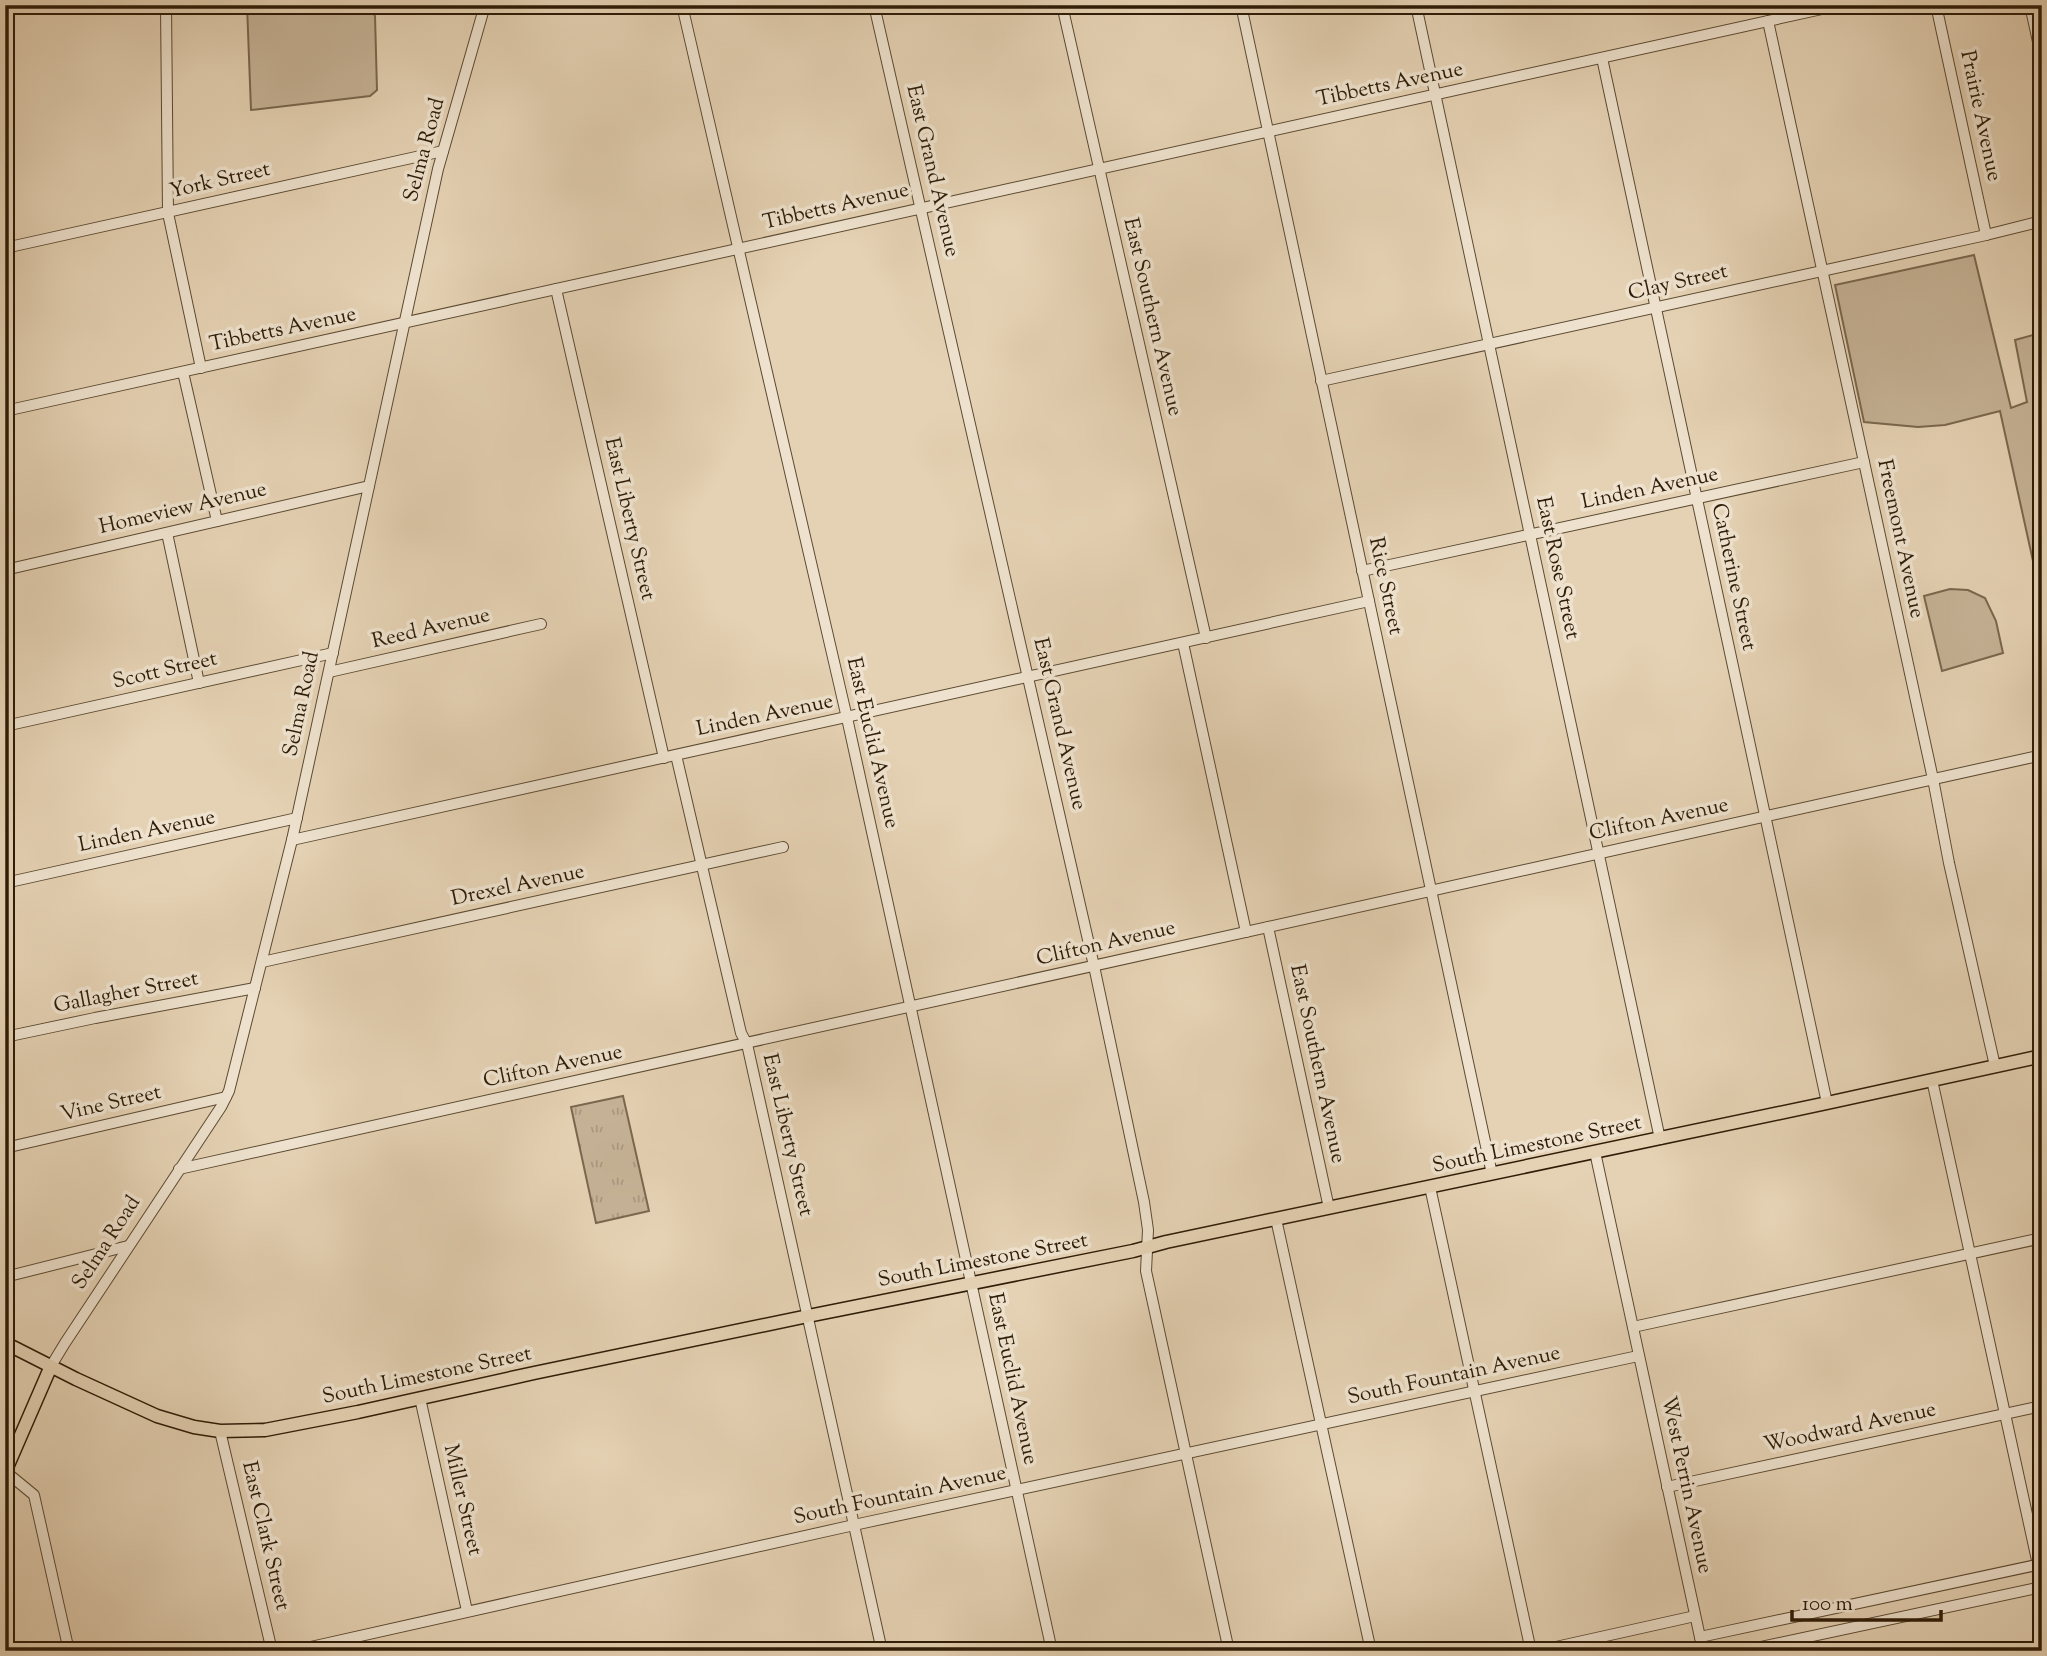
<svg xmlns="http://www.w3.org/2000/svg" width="2047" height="1656" font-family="'Sorts Mill Goudy',serif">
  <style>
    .green { fill: #c6b397; stroke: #7a684f; stroke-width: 2 }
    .park { fill: url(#park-tufts); stroke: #7a684f; stroke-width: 2 }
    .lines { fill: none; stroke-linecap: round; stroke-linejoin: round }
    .minor-casing { stroke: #5c4a32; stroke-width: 12 }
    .major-casing { stroke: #2e1c07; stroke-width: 15 }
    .minor { stroke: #eee2ce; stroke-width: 10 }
    .major { stroke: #e5d2b4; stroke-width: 12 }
    .labels { text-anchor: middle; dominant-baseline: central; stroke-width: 7; stroke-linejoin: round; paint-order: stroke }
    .street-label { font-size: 21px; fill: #2e1c07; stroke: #eee2ce }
  </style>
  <defs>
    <pattern id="park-tufts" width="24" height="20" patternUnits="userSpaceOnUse" patternTransform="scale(1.75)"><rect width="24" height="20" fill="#c6b397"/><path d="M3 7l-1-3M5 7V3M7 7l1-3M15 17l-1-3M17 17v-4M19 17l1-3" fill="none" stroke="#aa9981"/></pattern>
  </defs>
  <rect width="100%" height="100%" fill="#e5d2b4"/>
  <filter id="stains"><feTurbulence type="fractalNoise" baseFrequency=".00286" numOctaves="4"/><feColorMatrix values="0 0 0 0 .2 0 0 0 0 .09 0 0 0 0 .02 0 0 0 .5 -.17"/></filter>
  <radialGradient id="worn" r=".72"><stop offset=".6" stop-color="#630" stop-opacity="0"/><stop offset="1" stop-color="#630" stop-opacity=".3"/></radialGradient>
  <g class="green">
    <path d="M247,5h122l6,11 2,74 -7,6 -119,14z"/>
    <path d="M1974,255l37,153 16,-6 -12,-62 22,-6 -3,-13 8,-1v282l-42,-191 -55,14 -27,2 -54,-5 -29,-137z"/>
    <path d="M1950,589l18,1 17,8 11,23 7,32 -61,18 -18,-75z"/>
  </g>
  <path class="park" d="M623,1096l26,115 -53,12 -25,-116z"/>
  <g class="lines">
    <g class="minor-casing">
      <g id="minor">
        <path d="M166,5l2,208 33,155"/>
        <path d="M682,5l165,713 205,933"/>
        <path d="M874,5l220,961 50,236 4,28 -2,41 83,380"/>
        <path d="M1062,5l144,633"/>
        <path d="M1241,5l251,1169"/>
        <path d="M1416,5l244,1134"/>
        <path d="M1936,5l50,230"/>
        <path d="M2030,5l12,55"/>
        <path d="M1768,21l165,758 16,84 46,203"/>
        <path d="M1602,58l225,1045"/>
        <path d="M5,248l438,-97"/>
        <path d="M556,289l108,469"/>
        <path d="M183,372l34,149"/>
        <path d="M1321,381l665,-146 56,-14"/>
        <path d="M5,411l1835,-406"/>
        <path d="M167,533l32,150"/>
        <path d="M5,570l364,-84"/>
        <path d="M1362,571l502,-109"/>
        <path d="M1183,643l63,289"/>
        <path d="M329,672l212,-48"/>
        <path d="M5,726l328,-73"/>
        <path d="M676,755l65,278 6,11 135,607"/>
        <path d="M292,840l1077,-239"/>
        <path d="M5,883l292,-65"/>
        <path d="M1268,927l61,281"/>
        <path d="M262,962l521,-115"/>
        <path d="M5,1037l90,-19 160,-30"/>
        <path d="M1932,1080l110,503"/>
        <path d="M5,1148l221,-51"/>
        <path d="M1595,1152l108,499"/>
        <path d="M179,1169l1863,-414"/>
        <path d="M1430,1187l101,464"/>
        <path d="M1276,1219l95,432"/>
        <path d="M5,1262l3,14"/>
        <path d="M5,1277l123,-31"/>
        <path d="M1633,1327l409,-89"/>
        <path d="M51,1366l14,-23 156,-236 8,-16 63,-251 146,-671 47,-164"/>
        <path d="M420,1398l47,213"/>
        <path d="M220,1431l52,220"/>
        <path d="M6,1472l28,23 35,156"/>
        <path d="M1667,1487l375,-81"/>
        <path d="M1700,1637l341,-73"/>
        <path d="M293,1651l561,-126 784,-169"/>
        <path d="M1538,1651l157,-35"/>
        <path d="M1742,1651l300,-64"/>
      </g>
    </g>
    <g class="major-casing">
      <g id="major">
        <path d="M5,1343l71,36 81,37 37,11 26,4 45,-1 93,-18 176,-39 274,-57 325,-65 33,-9 661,-139 215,-47"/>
        <path d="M5,1472l46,-106"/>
      </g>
    </g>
    <use href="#minor" class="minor"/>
    <use href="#major" class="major"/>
  </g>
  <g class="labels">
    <g class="street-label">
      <text transform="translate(1390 85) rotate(-12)">Tibbetts Avenue</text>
      <text transform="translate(1980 116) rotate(78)">Prairie Avenue</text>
      <text transform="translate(425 150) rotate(-75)">Selma Road</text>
      <text transform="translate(932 171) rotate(77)">East Grand Avenue</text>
      <text transform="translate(220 181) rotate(-13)">York Street</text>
      <text transform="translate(836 207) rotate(-13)">Tibbetts Avenue</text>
      <text transform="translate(1678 283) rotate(-13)">Clay Street</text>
      <text transform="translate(1152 317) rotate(77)">East Southern Avenue</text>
      <text transform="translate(283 330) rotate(-12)">Tibbetts Avenue</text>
      <text transform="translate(1650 489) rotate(-12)">Linden Avenue</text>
      <text transform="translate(183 509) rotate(-13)">Homeview Avenue</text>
      <text transform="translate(629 519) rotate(77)">East Liberty Street</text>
      <text transform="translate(1900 539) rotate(78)">Freemont Avenue</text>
      <text transform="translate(1557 568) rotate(78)">East Rose Street</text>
      <text transform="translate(1733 577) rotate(78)">Catherine Street</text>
      <text transform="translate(1385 586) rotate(78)">Rice Street</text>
      <text transform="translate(431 629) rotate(-13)">Reed Avenue</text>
      <text transform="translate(165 671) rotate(-13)">Scott Street</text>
      <text transform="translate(302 704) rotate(-78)">Selma Road</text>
      <text transform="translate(765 716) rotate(-12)">Linden Avenue</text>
      <text transform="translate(1059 724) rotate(77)">East Grand Avenue</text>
      <text transform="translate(872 743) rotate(77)">East Euclid Avenue</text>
      <text transform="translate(1659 820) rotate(-12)">Clifton Avenue</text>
      <text transform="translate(147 832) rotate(-12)">Linden Avenue</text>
      <text transform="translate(518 886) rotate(-12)">Drexel Avenue</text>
      <text transform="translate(1106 944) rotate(-13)">Clifton Avenue</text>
      <text transform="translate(126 993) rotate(-11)">Gallagher Street</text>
      <text transform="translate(1317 1064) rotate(78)">East Southern Avenue</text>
      <text transform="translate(553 1067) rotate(-12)">Clifton Avenue</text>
      <text transform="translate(111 1104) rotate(-13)">Vine Street</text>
      <text transform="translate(787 1135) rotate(77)">East Liberty Street</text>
      <text transform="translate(1537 1145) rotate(-12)">South Limestone Street</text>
      <text transform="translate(107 1243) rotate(-57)">Selma Road</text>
      <text transform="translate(983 1261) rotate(-11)">South Limestone Street</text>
      <text transform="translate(427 1376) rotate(-12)">South Limestone Street</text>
      <text transform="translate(1454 1376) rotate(-12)">South Fountain Avenue</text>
      <text transform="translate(1012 1379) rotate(78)">East Euclid Avenue</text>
      <text transform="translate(1850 1428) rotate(-12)">Woodward Avenue</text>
      <text transform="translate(1686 1485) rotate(78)">West Perrin Avenue</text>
      <text transform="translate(900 1496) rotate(-12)">South Fountain Avenue</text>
      <text transform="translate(462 1500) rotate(77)">Miller Street</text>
      <text transform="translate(265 1536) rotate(77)">East Clark Street</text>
    </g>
  </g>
  <rect width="2047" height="1656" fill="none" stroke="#e5d2b4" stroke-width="28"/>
  <rect x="7" y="7" width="2033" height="1642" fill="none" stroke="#2e1c07" stroke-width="3.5"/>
  <rect x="14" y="14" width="2019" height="1628" fill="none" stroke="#2e1c07" stroke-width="2"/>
  <path d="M1792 1610v10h149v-10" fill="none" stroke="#2e1c07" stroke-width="3.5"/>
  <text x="1802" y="1610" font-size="21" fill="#2e1c07" stroke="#eee2ce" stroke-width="5" paint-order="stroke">100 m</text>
  <rect width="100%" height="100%" filter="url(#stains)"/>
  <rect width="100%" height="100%" fill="url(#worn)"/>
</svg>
